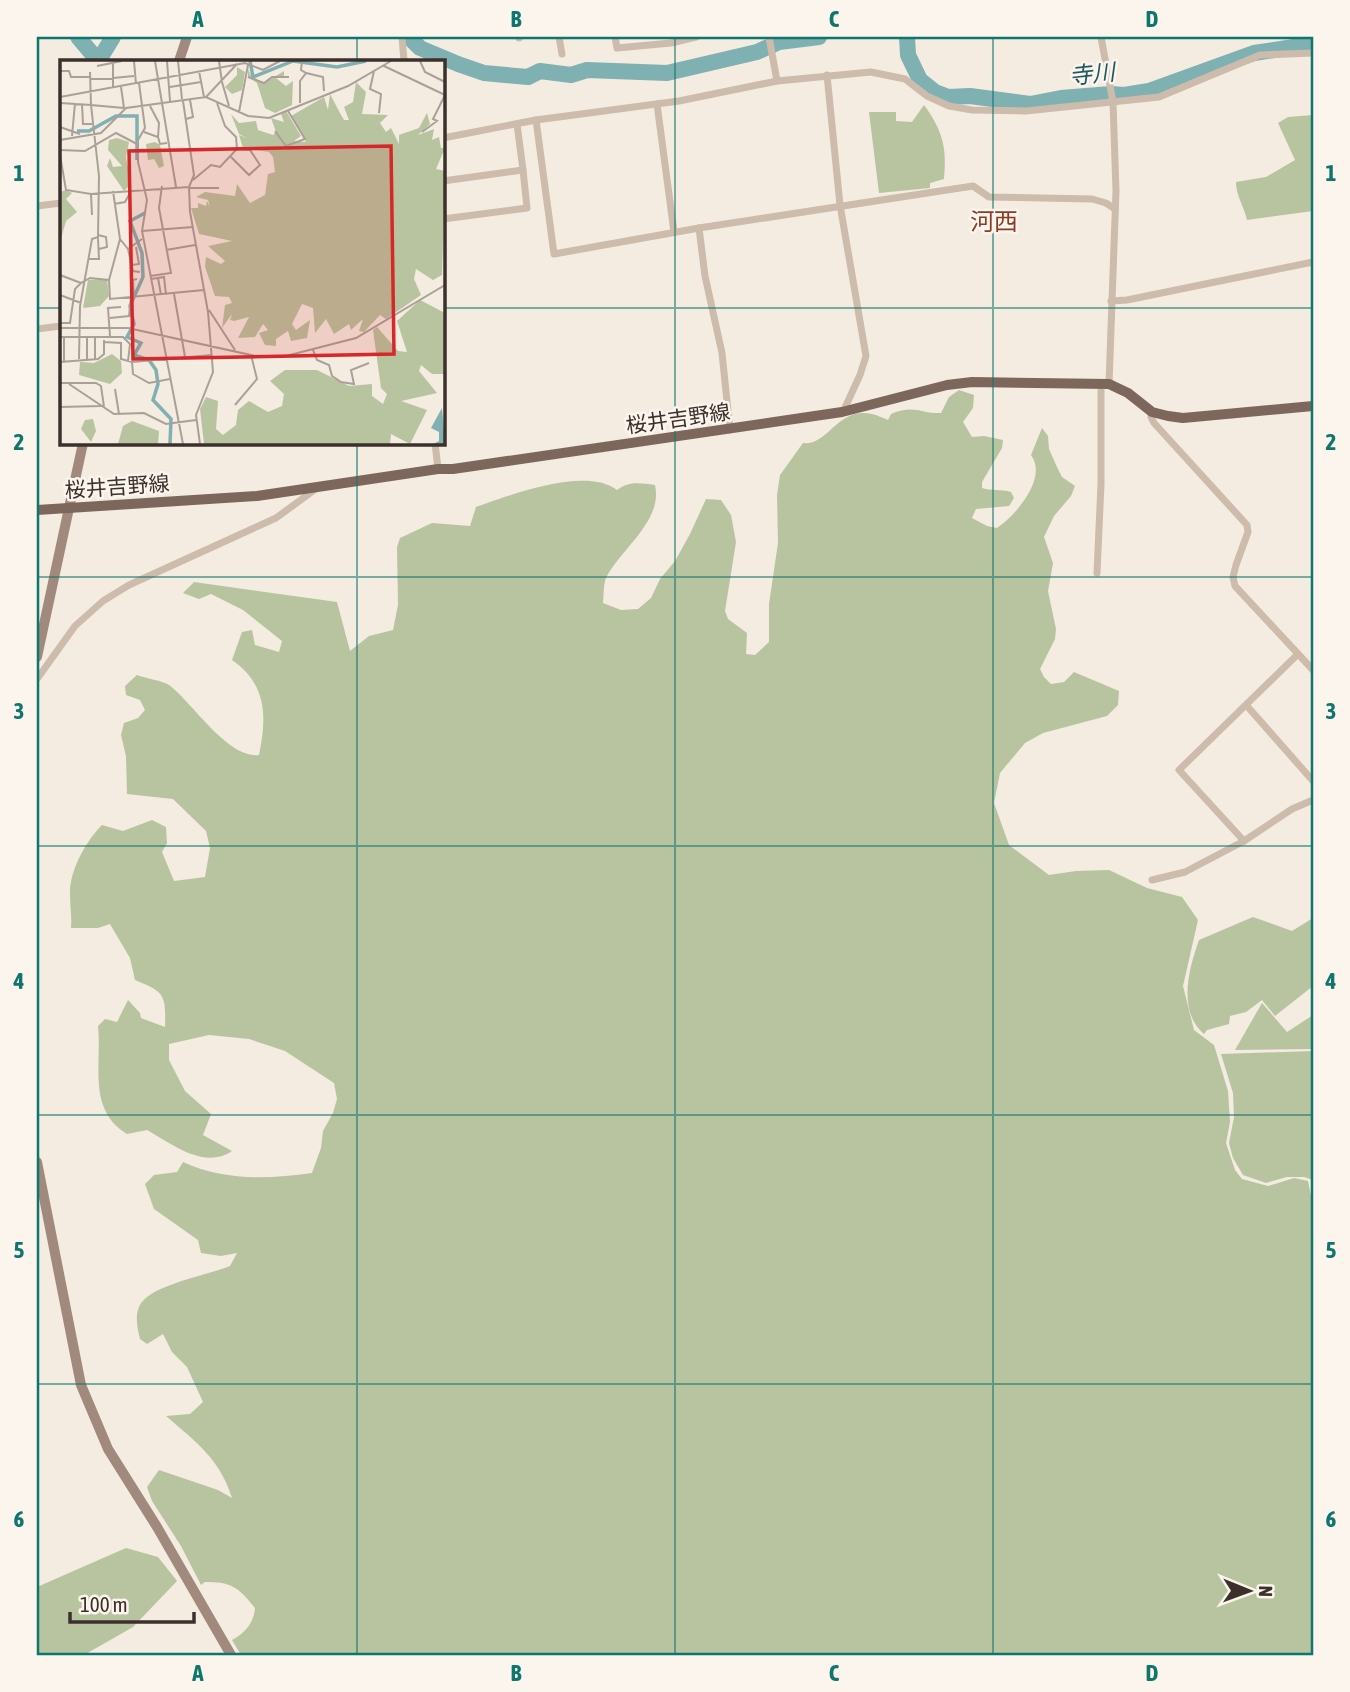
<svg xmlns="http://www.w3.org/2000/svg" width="1350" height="1692" font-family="'Asap Condensed','Noto Sans JP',sans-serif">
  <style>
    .green { fill: #b8c4a0 }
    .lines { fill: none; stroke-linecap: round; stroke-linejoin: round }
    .river { stroke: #7fb0b2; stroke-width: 16 }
    .street { stroke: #cdbbac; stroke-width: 7 }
    .secondary { stroke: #a18a7d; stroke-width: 10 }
    .primary { stroke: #7d675c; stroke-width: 10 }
    .grid { fill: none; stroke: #0f766e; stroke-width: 2; stroke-opacity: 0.55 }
    .labels { text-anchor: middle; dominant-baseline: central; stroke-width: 5; stroke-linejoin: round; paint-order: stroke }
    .street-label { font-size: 21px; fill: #3b302b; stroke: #fbf5ee }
    .water-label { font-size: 23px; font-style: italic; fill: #1f5a5e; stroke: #fbf5ee }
    .quarter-label { font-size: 24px; fill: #8c3b22; stroke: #fbf5ee }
    .inset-river { fill: none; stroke: #7fb0b2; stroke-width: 3.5 }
    .inset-road { fill: none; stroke: #aaa098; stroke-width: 2 }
    .view { fill: #d62828; fill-opacity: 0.15; stroke: #d62828; stroke-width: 3.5 }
    .inset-edge { fill: none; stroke: #3b302b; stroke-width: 3.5 }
    .neatline { fill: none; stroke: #0f766e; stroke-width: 2.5 }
    .grid-label { font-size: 23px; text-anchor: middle; font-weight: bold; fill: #0f766e }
  </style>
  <rect width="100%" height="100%" fill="#f4ebe1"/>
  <g class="green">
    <path d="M924,105c19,26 23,43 20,74l-14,4v5l-51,5 -10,-81h27v9l16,1z"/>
    <path d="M1313,115v96l-66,9c-3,-14 -11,-24 -11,-38l30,-5 29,-17 -17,-37 10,-6z"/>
    <path d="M959,390l15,5 -1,13 -10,14 9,15 12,-1 19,4 -1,8 -20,34v6c10,3 19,1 29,4l3,6 -5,8 -33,3 -4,9 15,8 10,2c19,-13 51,-50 34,-73l11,-27 6,8 1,13 8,18 5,10 13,9 -4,10 -17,20 -10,21 9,26 -5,28 8,38 -1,10 -15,30 4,8 7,7 13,-2 10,-10 45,19 -1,14 -11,11 -64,17 -18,10 -25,30 -6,30 15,42 40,30 27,-4 33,-1 38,18 35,9 16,23 -15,66 11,44 20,15 14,46 2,31 -4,21 9,27 7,9 26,7 26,-8 14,3 3,15 2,32v427h-1072l-9,-15c13,-7 22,-17 23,-32 -17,-21 -23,-26 -50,-26l-4,3 -20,-39 -29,-45 -5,-14 12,-17 59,20 14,8c-12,-39 -36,-56 -66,-82l24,-2 13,-12 -16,-35 -15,-15 -9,-18 -16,10 -7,-5c-3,-12 -6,-27 2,-37 14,-18 66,-27 88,-36l7,-13 -16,3 -20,-3 -3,-13 -44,-31 -9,-25 9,-9 23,-3 6,-10c41,19 85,17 129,11l9,-25 2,-17 10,-18 4,-14 -3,-16 -49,-32 -36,-12 -40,-4 -40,9v16l16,31 26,23 -8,21 29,16c-28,19 -60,-7 -85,-21l-20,4c-40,-24 -25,-69 -29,-108l7,-7 12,3 11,-22 12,13 1,5 24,9c1,-32 0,-35 -30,-47l-5,-22 -20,-34 -12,4h-27c1,-12 -1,-21 -1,-33 -1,-24 16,-54 32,-70l21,6 29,-11 14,7 1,16 -5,9 12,29 31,-4 5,-29 -4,-17 -33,-32 -46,-5 -1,-38 -5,-21 3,-12 14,-5 7,-8 -5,-10 -14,-5 -1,-9 12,-11c8,3 26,6 32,10 23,17 59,74 90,70 8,-38 8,-71 -27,-95l10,-28 10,-2 3,15 24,7 3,-11 -39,-31 -32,-16 -12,5 -16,-6 11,-11 143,20 13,49 19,-15 24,-6 5,-25 -1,-58 3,-9 32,-15 38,3 6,-19c34,-12 110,-41 141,-17 12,-9 23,-7 38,-5 8,35 -32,62 -48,91 -4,7 -3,18 -4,27l18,7 17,-1 13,-11 9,-19 15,-18 15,-27 16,-35 15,1 10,15 5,27 -11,69 3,8 19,14 -1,21 9,1 14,-13v-38l9,-61 -1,-48 3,-20 23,-32c25,3 35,-37 69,-29 5,1 11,4 16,6l3,-6c25,-10 28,0 50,-1l8,-16z"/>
    <path d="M1253,917l39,14 21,-13v68l-38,30 -13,-16 -16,12 -16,4 -1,8 -22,6 -3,4c-27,-23 -15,-66 -5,-94z"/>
    <path d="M1262,1003l25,29 26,-17v34l-78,1z"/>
    <path d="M1313,1051v129l-9,-3h-17l-21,6 -23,-8 -10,-17 -4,-15 5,-26 -1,-24 -12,-39z"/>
    <path d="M126,1548l32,9 19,24 -44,46 -49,28h-47v-68z"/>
  </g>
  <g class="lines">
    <g class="river">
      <path d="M78,37l16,19 8,-1 11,-18"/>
      <path d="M409,37l11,11 38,16 26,9 44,4 12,-6 31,4 16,-5 80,3 90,-21 22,-10 40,-5"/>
      <path d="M907,37l1,18 12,25 15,12 13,5 22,-1 60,8 31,-6 50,-4 13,1 25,-4 105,-38 59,-9"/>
    </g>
    <g class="street">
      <path d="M402,37l2,24"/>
      <path d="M519,37v1"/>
      <path d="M559,37l3,17"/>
      <path d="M615,37l2,11 54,-5 25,-6"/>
      <path d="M769,37l8,44"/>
      <path d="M1101,37l12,65 3,89 -7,193"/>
      <path d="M827,75l13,130 26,151 -6,19 -17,37"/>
      <path d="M657,104l17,128"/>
      <path d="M536,120l18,134 145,-26 274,-42 16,11 103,2 14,4 9,6"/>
      <path d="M443,138l93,-18 143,-19 98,-20 94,-9 34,7 22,17 22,10 23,4 54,1 133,-14 101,-42 53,-2"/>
      <path d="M443,181l80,-11 -6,-46"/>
      <path d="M37,206l24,-3"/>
      <path d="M443,219l84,-11 -4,-38"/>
      <path d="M699,228l6,48 17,77 8,77"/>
      <path d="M1111,301l16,-1 186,-38"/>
      <path d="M37,329l24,-3"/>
      <path d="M1152,412l-1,5 3,6 93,102 1,7 -12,33 -3,12 2,9 78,84"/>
      <path d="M435,443l3,26"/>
      <path d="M1097,573l4,-89v-101"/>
      <path d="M1297,655l-118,115 65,71 48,-32 21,-9"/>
      <path d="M37,679l38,-53 28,-25 26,-16 147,-67 41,-30"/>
      <path d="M1247,706l66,75"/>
      <path d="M1152,880l33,-8 59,-31"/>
    </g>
    <g class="secondary">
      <path d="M179,61l8,-24"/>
      <path d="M37,657l46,-214"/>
      <path d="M37,1162l44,223 27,64 49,78 74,128"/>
    </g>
    <path class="primary" d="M37,510l220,-14 181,-27h15l389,-57 105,-27 25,-3 137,2 19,9 24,19 16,4 15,2 130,-12"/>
  </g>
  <path class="grid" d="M357,37v24M675,37v1618M993,37v1618M37,308h24M443,308h870M357,443v1212M37,577h1276M37,846h1276M37,1115h1276M37,1384h1276"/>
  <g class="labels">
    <g class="street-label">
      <text transform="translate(678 418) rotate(-8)">桜井吉野線</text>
      <text transform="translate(117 486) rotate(-4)">桜井吉野線</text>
    </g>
    <g class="water-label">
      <text transform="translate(1092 74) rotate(-6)">寺川</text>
    </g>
    <g class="quarter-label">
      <text x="994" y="221">河西</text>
    </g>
  </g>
  <g transform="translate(60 60)">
    <rect width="385" height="385" fill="#f4ebe1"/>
    <path d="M177,7l8,5 -3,18 -10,4 -7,-7 12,-12zM188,9l3,7 13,7 20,-12v6l-8,1 10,8 7,-5 -1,24 -17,8 -10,-5 -8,-25 -9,-6zM296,22l10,10 -4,22 26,1 -8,8 6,9 5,-4 8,16v-9l20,-7 8,-15 3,11 -12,11 16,-6 -2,11 7,-3 2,11h4l-9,21 9,2 -3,104 -9,5 -17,-11 -2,10 7,16 -35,24 -6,-4 -16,17 -5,-1 4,-12 -12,11 -2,-6 -15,10 -8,-15 -11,14 -2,-25 -11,-4 -10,20 4,6 14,-10 -3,18 -16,3 -3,-10 -12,8v7l-11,-1 -6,-12 9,-3 -5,-6 -8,13 -17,1 11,-21 -15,4 -4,-1 2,-6 -10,14 3,-23 7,-2 -3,-6 -14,-1 -10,-29 1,-10 15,7 4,-3 -17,-15 24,-5 -33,-7 -8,-26h7v-5l8,3 1,-5 3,6 -2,-7 -12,-3 9,-5 30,4 2,-12 13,19 15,-8 3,-21 7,-2 -2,-15 -4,-5 -26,-4 -4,-13 8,3 -8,-4 -8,-20 8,9 17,-2 2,9 15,5 3,-3 -5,-14 13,4 -3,-8 5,-3 15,25 -7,5 12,1 -15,-26 33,-19 4,13 2,-16 11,21 3,5h5l-5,-13 9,-5zM57,78l12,4 -3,15 5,27 -7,7 -17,-25 3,-8 3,9 9,-1 -14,-16 1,-10zM95,82l5,3 4,21 -5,2 -5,-9 -6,1 -2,-16zM6,130l6,3 -6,6 11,13 -11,9 -6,21v-50zM47,219l2,17 -9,10 -17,2 5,-28zM360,240l25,13v61h-13l-11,-9 -2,6 18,22 -36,8 26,9 -17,34 -19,-10 -1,10h-186l-4,-35 6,-12 12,4 -2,28 7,6 13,-10 2,-15 11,-9 19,11 14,-6 2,-12 -14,-13 15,-11h32l32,16 23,-2v12l11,8 4,-10 -6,-6 -8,-58 4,-3 21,24 9,1 -10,-31zM52,294l9,7 1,12 -12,11 -31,-9 1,-13 14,1zM33,359l3,12 -5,11 -10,-13 4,-9zM72,361l27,10 -1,13h-40l5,-18z" fill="#b8c4a0"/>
    <path d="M382,348l3,36h-12l6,-3v-9l-8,-4z" fill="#7fb0b2"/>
    <path class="inset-river" d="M190,1l3,16 40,-16 44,6 29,-6M17,71h12l27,-15h21v44M85,153l-15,8 12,32 1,24 -13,29 4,18 -7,13 14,6 -7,12 15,5 7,10 2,14 -5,16 18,19 -1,25"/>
    <path class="inset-road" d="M74,1l2,23M95,1l21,126M107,1l3,40M118,1l4,38M159,1l3,21M360,1l5,11 20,10M53,3v26M37,6l25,-5M324,6l61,29M0,11h9l2,6h19M139,11l5,26M314,11l-4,18 11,5 -2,19M30,12l1,33 33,3M246,13l17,4 1,14M188,17l16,6 8,-6h17M53,18l21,-2M31,19h22M162,22l7,24M79,23l6,45 -7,12v22l9,38 -5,31 41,213M61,27l3,21M110,27l31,-5M0,37l185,-34 18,7 17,-9M146,37l31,-33M123,41l11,74 -5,12 1,25 18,100 5,60 -17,43 4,29M0,43l31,2 8,71 -1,61 -6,2 -12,67 -1,53M240,43v-22l6,-8 -5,-3 1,-9M22,44l1,20h9M90,46l9,17 -1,14M179,52l9,-47M126,59l7,-2 -3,-17M0,67l20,7M215,71l11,15 19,-7 -17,-28M84,72l14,5 2,7 7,-1M362,72l15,-11 -4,-2 12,-24M12,76l3,-33M0,80l41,-7 25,-25 80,-11 42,19 21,2 79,-32 43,-25M0,90l25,1 31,-18 21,11M0,95l6,35 25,4 98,-7M171,97l18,18 11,-10 -10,-15 -13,-1M133,120l18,-15 9,2 17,-18 -1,-12 -11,-11 -8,-23M129,128h30M53,131l7,48 -11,41 1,19 94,-9M31,134l1,21M54,144l11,-2 6,-11M82,171l51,-4M38,175l8,2 1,10 -8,2M60,179l8,10 14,-10M68,189l5,22 7,1M106,190l29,-5M29,199h10l-1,-21M72,205l7,-1 -3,-17M0,215l21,8M90,216l21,-3 -12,-65 3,-22M98,218l6,-1 2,18M91,219l7,-1 3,17M114,234l11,63M0,235l21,8M74,237l-1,-17 4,-1M149,250l26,40M50,258l19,-2 2,-19M0,263h10l5,-34 6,-6 9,-5 19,2M0,268h68l132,29h22l74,-19 89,-53M50,276l-2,-28 13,-1M0,277h63l7,7 -2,17M35,277v22M44,282l17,1v16l11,3 80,-7M253,290l4,10 12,5 3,11 9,6 13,2 -3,-14 18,-7M27,299v-22M0,302l38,-3 6,-5v-14M4,302v-25M72,302l1,12 16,9 21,-4M0,323h36l5,3 3,21M9,324l45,30 30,-1 22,11 30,-4M55,329l4,25M175,345l22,-26 -6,-24M0,347l41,-1"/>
    <path class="view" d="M331,86l3,208 -261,5 -4,-208z"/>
    <rect width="385" height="385" class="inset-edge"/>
  </g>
  <rect width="1350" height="1692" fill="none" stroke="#fbf5ee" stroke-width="77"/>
  <g transform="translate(1249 1591) rotate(91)" stroke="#fbf5ee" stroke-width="5" paint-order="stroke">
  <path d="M0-5L12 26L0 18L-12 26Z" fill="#3b302b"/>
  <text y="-10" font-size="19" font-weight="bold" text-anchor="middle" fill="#3b302b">N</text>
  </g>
  <path d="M70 1612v10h124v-10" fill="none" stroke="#3b302b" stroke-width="3.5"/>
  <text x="80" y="1612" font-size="21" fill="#3b302b" stroke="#fbf5ee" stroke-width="5" paint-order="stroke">100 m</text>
  <rect x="38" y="38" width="1274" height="1616" class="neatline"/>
  <g class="grid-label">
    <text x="198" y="27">A</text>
    <text x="516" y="27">B</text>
    <text x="834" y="27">C</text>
    <text x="1152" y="27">D</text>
    <text x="19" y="181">1</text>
    <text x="1331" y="181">1</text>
    <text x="19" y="450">2</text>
    <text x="1331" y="450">2</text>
    <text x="19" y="719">3</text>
    <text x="1331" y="719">3</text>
    <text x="19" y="989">4</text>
    <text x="1331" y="989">4</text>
    <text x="19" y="1258">5</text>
    <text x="1331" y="1258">5</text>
    <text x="19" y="1527">6</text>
    <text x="1331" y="1527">6</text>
    <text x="198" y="1681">A</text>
    <text x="516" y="1681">B</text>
    <text x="834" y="1681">C</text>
    <text x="1152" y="1681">D</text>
  </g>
</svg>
